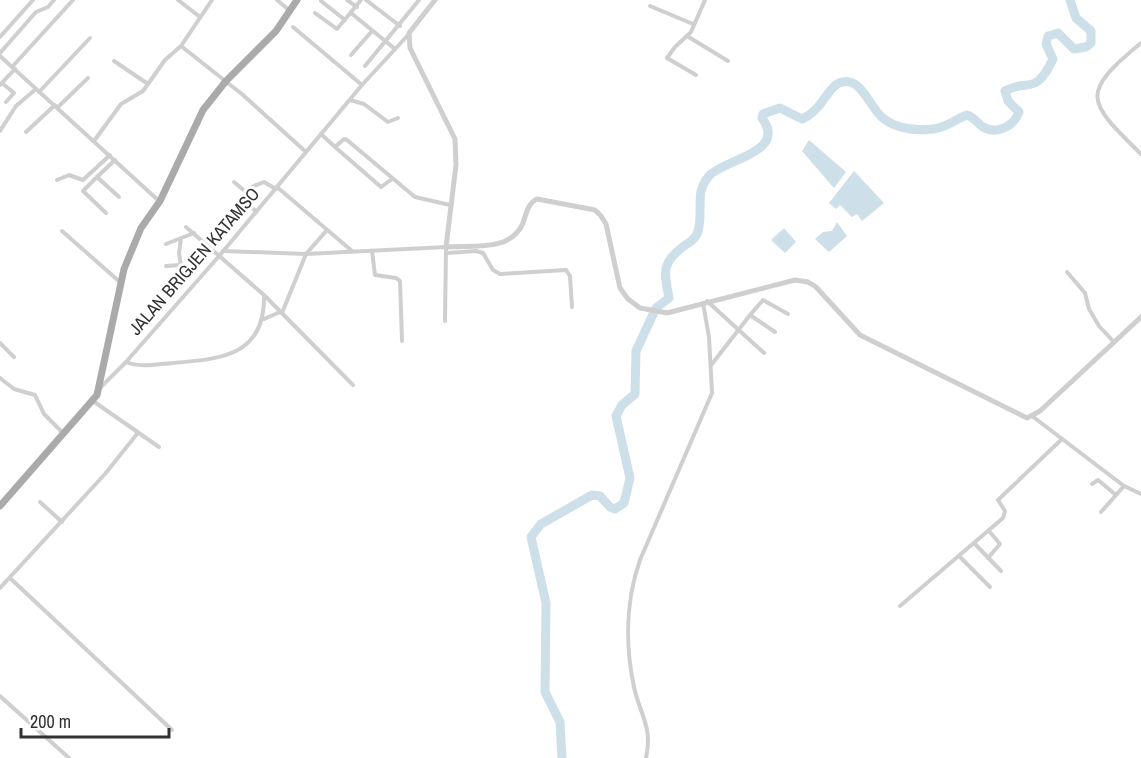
<svg xmlns="http://www.w3.org/2000/svg" width="1141" height="758" font-family="'Archivo Narrow',sans-serif">
  <style>
    .water { fill: #cddfe9 }
    .lines { fill: none; stroke-linecap: round; stroke-linejoin: round }
    .river { stroke: #cddfe9; stroke-width: 9 }
    .minor { stroke: #cfcfcf; stroke-width: 4 }
    .tertiary { stroke: #cfcfcf; stroke-width: 5 }
    .primary { stroke: #aaa; stroke-width: 7 }
    .labels { text-anchor: middle; dominant-baseline: central; stroke-width: 6; stroke-linejoin: round; paint-order: stroke }
    .street-label { font-size: 18px; fill: #323232; stroke: #fff }
  </style>
  <rect width="100%" height="100%" fill="#fff"/>
  <g class="water">
    <path d="M809,140l37,32 -12,16 -32,-37z"/>
    <path d="M854,171l30,32 -22,18 -5,-7 -5,3 -12,-12 -4,4 -7,-6z"/>
    <path d="M837,222l10,14 -18,16 -14,-13 8,-7 9,-1z"/>
    <path d="M784,228l12,14 -11,11 -14,-13z"/>
  </g>
  <g class="lines">
    <path class="river" d="M562,758l-2,-36 -15,-30 1,-89 -15,-66 10,-13 51,-29 8,1 10,11 5,2 9,-6 6,-25 -14,-62 6,-11 13,-11 1,-43 20,-43 13,-10c-5,-26 -8,-35 15,-52 5,-3 11,-7 13,-12 8,-20 -4,-40 12,-58 15,-17 79,-23 53,-58l1,-4 17,-6 22,11c21,-9 26,-34 40,-37 20,-5 28,27 42,37 13,10 33,12 49,10 14,-1 22,-10 34,-14 7,2 10,8 16,12 14,8 31,-1 36,-15l-11,-11 -3,-10c23,-13 30,6 48,-32l-7,-15 2,-8 10,-3 16,16 12,-2 5,-4v-12l-15,-13 -6,-18"/>
    <g class="minor">
      <path d="M178,0l22,17"/>
      <path d="M277,0l13,11"/>
      <path d="M347,0l10,7"/>
      <path d="M366,0l34,26"/>
      <path d="M321,1l24,19"/>
      <path d="M650,6l43,18"/>
      <path d="M315,13l22,16 24,-29"/>
      <path d="M351,13l44,36"/>
      <path d="M293,27l69,58"/>
      <path d="M687,36l41,25"/>
      <path d="M0,37l33,-37"/>
      <path d="M1141,43c-62,51 -54,58 0,111"/>
      <path d="M181,46l62,49 63,57"/>
      <path d="M0,53l36,-41 12,-5 6,-7"/>
      <path d="M351,55l21,-24"/>
      <path d="M0,56l159,145"/>
      <path d="M114,61l34,23"/>
      <path d="M365,66l54,-66"/>
      <path d="M12,67l61,-67"/>
      <path d="M696,75l-29,-17 8,-11 16,-15 14,-32"/>
      <path d="M2,83l12,10 -8,9"/>
      <path d="M0,85l15,-16"/>
      <path d="M39,92l51,-54"/>
      <path d="M350,100l14,4 24,18 10,-4"/>
      <path d="M58,107l30,-29"/>
      <path d="M0,131l16,-25 20,-17"/>
      <path d="M26,132l29,-27"/>
      <path d="M321,134l14,13 9,-8 3,1 68,57 35,8"/>
      <path d="M94,141l27,-37 22,-13 22,-31 16,-14 31,-46"/>
      <path d="M335,147l46,40 11,-8"/>
      <path d="M115,160l-18,17 22,20"/>
      <path d="M97,177l-14,14 23,22"/>
      <path d="M57,180l12,-5 14,5 27,-25"/>
      <path d="M234,182l13,11"/>
      <path d="M277,187l75,64"/>
      <path d="M256,212l-10,-12 3,-12 15,-6 12,7"/>
      <path d="M186,227l78,68 89,90"/>
      <path d="M62,231l59,52"/>
      <path d="M181,238l-2,15 3,19"/>
      <path d="M166,244l28,-11"/>
      <path d="M223,251l83,3 140,-7 -1,74"/>
      <path d="M372,251l3,24 21,3 4,3 2,60"/>
      <path d="M447,253l29,-2 7,2 10,17 7,4 66,-4 4,6 2,31"/>
      <path d="M166,266l14,-1"/>
      <path d="M1067,272l18,21 4,16 10,17 14,15"/>
      <path d="M707,301l57,52"/>
      <path d="M282,313l24,-59 21,-24"/>
      <path d="M264,319l16,-7"/>
      <path d="M775,332l-25,-17 13,-15 25,14"/>
      <path d="M0,343l14,14"/>
      <path d="M126,362c15,6 31,2 47,1 48,-4 92,-7 91,-67"/>
      <path d="M712,364l38,-49"/>
      <path d="M0,378l14,11 21,6 9,19 19,19"/>
      <path d="M101,387l25,-25 94,-107 142,-170 47,-51"/>
      <path d="M93,401l66,46"/>
      <path d="M1032,416l92,70 17,8"/>
      <path d="M1092,484l6,-4 18,15"/>
      <path d="M40,502l22,20"/>
      <path d="M1101,512l23,-26"/>
      <path d="M975,544l26,27"/>
      <path d="M960,557l30,30"/>
      <path d="M988,558l12,-14 -11,-13"/>
      <path d="M10,578l162,152"/>
      <path d="M0,588l105,-114 32,-40"/>
      <path d="M900,606l103,-88 2,-7 -7,-11 64,-61"/>
      <path d="M0,696l69,62"/>
      <path d="M646,758c7,-31 -6,-43 -12,-71 -9,-42 -8,-87 6,-127l72,-167 -3,-56 -6,-34"/>
    </g>
    <path class="tertiary" d="M435,0l-26,33 1,15 45,91 1,26 -10,82c27,-2 65,5 77,-24 3,-9 5,-20 14,-24l58,11 6,6 5,8 14,64 8,11 12,9 27,5 128,-33 13,2 8,5 44,48 167,83 13,-7 101,-94"/>
    <path class="primary" d="M0,506l97,-111 27,-126 17,-41 19,-27 43,-91 23,-29 50,-50 21,-31"/>
  </g>
  <g class="labels">
    <g class="street-label">
      <text transform="translate(194 261) rotate(-49)">JALAN BRIGJEN KATAMSO</text>
    </g>
  </g>
  <path d="M21 728v9h148v-9" fill="none" stroke="#323232" stroke-width="3"/>
  <text x="30" y="728" font-size="18" fill="#323232" stroke="#ffffff" stroke-width="4.5" paint-order="stroke">200 m</text>
</svg>
